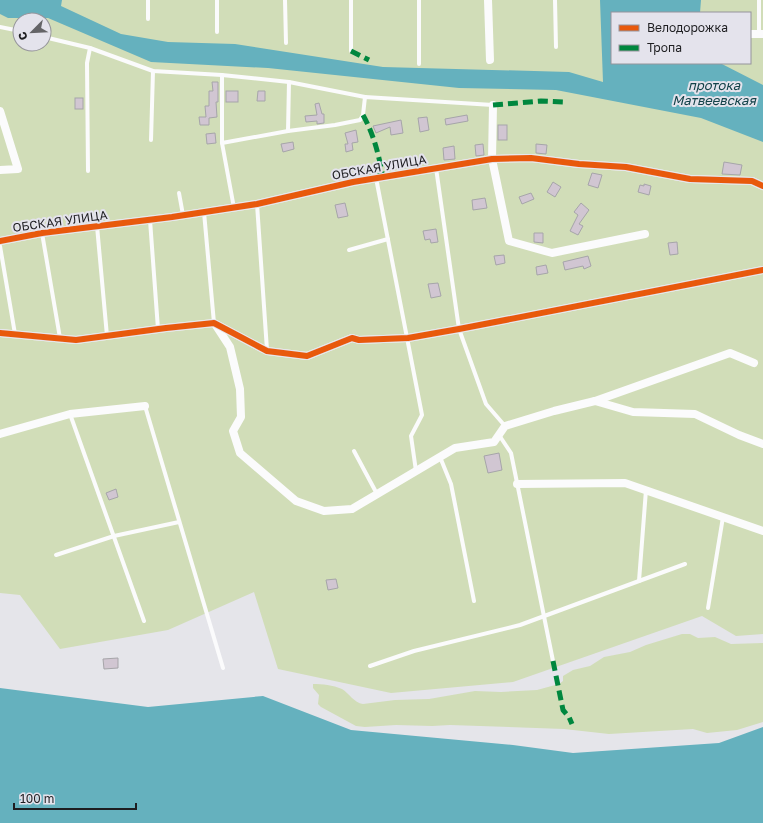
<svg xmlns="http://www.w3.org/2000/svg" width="763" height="823" font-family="'Golos Text',sans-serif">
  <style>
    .green { fill: #d1ddb8; fill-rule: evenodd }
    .water { fill: #65b1be }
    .building { fill: #d1c6d2; stroke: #a6a5a9 }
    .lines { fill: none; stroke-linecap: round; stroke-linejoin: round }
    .service { stroke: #fbfbfc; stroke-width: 4 }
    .minor { stroke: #fbfbfc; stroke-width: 8 }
    .quiet { stroke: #00873e; stroke-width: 5; stroke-dasharray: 10 5; stroke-linecap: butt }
    .cycleway-casing { stroke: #e4e3ec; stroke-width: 8 }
    .cycleway { stroke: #e8590c; stroke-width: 6 }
    .labels { text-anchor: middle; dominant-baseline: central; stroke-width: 4; stroke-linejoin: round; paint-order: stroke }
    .street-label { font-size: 12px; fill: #1e1e21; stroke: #e4e3ec }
    .water-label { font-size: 13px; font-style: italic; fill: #134249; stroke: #e4e3ec }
  </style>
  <rect width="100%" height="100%" fill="#e5e5ea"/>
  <g class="green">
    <path d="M0,0h763v634l-27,2 -34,-20 -189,66 -122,11 -113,-24 -24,-77 -86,38 -108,19 -40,-54 -20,-2zM612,13h138v50h-138zM20,20h24v24h-24z"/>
    <path d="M682,634h8l8,4 17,-1 16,7 32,-1v79l-26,8 -30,3 -14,-4 -84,5 -45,-5 -114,-4 -18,1 -36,-1 -31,2 -9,-1 -35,-19 -3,-3 1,-9 -6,-7v-4c9,0 20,1 29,5 7,4 12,14 21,15l32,-4 34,-1 46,-8 26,1 36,-2 22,-6 4,-3v-5l10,-6 17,-4 14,-9 26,-5 16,-7z"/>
  </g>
  <g class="water">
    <path d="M0,0h62l-1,6 60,28 47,8 67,2 148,23 186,5 34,10 -3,-82h101l-1,13h-88v50h108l43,22v57l-62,-24 -145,-28 -97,-2 -191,-20 -117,-6 -103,-44h-40l-8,-4z"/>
    <path d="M0,688l148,19 115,-11 88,34 162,15 60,8 146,-10 44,-16v96h-763z"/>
  </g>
  <g class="building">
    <path d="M212,82h6v20h-2l1,15 -8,1v7h-9l-1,-8h7l-1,-11h4v-15h4z"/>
    <rect x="226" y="91" width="12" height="11"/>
    <path d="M258,91h7v10h-8z"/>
    <rect x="75" y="98" width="8" height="11"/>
    <path d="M319,103l3,11h2v9l-7,1v-3l-11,1 -1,-6 12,-1 -2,-11z"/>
    <path d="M467,115l1,6 -22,4 -1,-6z"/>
    <path d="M427,117l2,13 -9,2 -2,-14z"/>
    <path d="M401,120l2,13 -12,2 -1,-8 -14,6 -3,-7z"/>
    <rect x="498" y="125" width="9" height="15"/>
    <path d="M356,130l2,12 -6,1 1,7 -7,2 -1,-8h3l-3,-11z"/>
    <path d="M215,133l1,10 -9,1 -1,-10z"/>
    <path d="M293,142l1,7 -11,3 -2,-8z"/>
    <path d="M483,144l1,11 -8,1 -1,-11z"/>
    <path d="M536,144l11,1 -1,9 -10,-1z"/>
    <path d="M454,146l1,13 -11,1 -1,-12z"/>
    <path d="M724,162l18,3 -2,10 -18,-1z"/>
    <path d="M592,173l10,2 -4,13 -10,-3z"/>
    <path d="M553,182l8,5 -6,10 -8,-5z"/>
    <path d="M644,184l7,2 -2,9 -11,-3 2,-7 4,1z"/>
    <path d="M531,193l3,6 -12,5 -3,-7z"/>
    <path d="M485,198l2,10 -14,2 -1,-10z"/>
    <path d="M345,203l3,13 -10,2 -3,-13z"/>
    <path d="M581,203l8,7 -10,14 4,2 -5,9 -8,-4 8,-16 -4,-3z"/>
    <path d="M436,229l2,13 -7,1 -1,-4 -5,1 -2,-9z"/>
    <path d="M534,233h9v10l-9,-1z"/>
    <path d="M677,242l1,12 -8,1 -2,-12z"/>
    <path d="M504,255l1,8 -9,2 -2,-9z"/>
    <path d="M588,256l3,10 -7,3 -1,-3 -18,4 -2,-8z"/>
    <path d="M546,265l2,8 -11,2 -1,-8z"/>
    <path d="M438,283l3,13 -10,2 -3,-14z"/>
    <path d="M499,453l3,17 -14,3 -4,-17z"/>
    <path d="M116,489l2,8 -9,3 -3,-7z"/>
    <path d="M336,579l2,9 -10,2 -2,-10z"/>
    <path d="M118,658v10l-14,1 -1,-10z"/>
  </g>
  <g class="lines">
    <g class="service">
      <path d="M285,0l1,43"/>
      <path d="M351,0v51"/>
      <path d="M555,0l1,47"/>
      <path d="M148,19v-19"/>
      <path d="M0,27l20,4"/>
      <path d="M217,32v-32"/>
      <path d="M759,34v-34"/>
      <path d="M44,37l46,11 -3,15 1,108"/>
      <path d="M90,48l63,23 69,4 67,7 76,15"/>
      <path d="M419,64v-64"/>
      <path d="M222,75v68l12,65"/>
      <path d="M288,131l1,-49"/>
      <path d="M151,140l2,-69"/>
      <path d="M222,143l66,-12 47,-6 25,-5 3,-5 2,-18 128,8"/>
      <path d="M436,168l23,161 27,75 19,22"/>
      <path d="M376,178l46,237 -11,21 5,35"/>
      <path d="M179,193l4,22"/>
      <path d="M257,204l10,146"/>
      <path d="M204,212l10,111"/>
      <path d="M150,220l8,109"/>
      <path d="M97,226l10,110"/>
      <path d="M42,233l18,105"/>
      <path d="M0,246l15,88"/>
      <path d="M349,250l39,-11"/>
      <path d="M145,406l78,262"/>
      <path d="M70,414l74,207"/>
      <path d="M499,435l12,18 42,208"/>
      <path d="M354,451l23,43"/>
      <path d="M440,457l11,27 23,117"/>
      <path d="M56,555l58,-19 65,-14"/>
      <path d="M639,581l7,-91"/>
      <path d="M708,608l15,-91"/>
      <path d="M370,666l44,-15 106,-26 165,-61"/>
    </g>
    <g class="minor">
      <path d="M488,0l2,60"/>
      <path d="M750,34h13"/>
      <path d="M493,105l-1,54 17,82 43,12 93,-19"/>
      <path d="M0,111l18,58 -18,1"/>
      <path d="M0,241l42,-8 130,-16 85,-13 96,-22 139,-23 39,-1 48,6 47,3 64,12 62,2 11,5"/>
      <path d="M215,324l15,23 10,42 1,28 -8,14 7,22 56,48 28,10 28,-2 103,-61 39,-6 11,-16 49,-15 41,-10 135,-48 24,10"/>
      <path d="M0,333l76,7 90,-12 48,-5 53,28 40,5 45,-18 7,2 49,-2 51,-9 304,-59"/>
      <path d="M595,401l38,11 62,2 44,21 24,9"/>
      <path d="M0,434l70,-20 75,-8"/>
      <path d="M517,484l108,-1 138,48"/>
    </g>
    <g class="quiet">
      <path d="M351,51l18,9"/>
      <path d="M493,105l48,-4 23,1"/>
      <path d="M363,115c10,18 15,37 19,57l-5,6"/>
      <path d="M553,661l10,49 6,7 3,7"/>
    </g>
    <g class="cycleway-casing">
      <g id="cycleway">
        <path d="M0,241l42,-8 130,-16 85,-13 96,-22 139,-23 39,-1 48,6 47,3 64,12 62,2 11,5"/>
        <path d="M0,333l76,7 90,-12 48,-5 53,28 40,5 45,-18 7,2 49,-2 51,-9 304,-59"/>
      </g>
    </g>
    <use href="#cycleway" class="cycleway"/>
  </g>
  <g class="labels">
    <g class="street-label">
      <text transform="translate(379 167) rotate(-10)">ОБСКАЯ УЛИЦА</text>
      <text transform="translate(60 221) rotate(-8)">ОБСКАЯ УЛИЦА</text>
    </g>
    <g class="water-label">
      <text x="714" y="85">протока<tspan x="714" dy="15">Матвеевская</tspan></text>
    </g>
  </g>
  <rect x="611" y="12" width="140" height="52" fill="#e4e3ec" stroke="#95949b"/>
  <rect x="619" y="25" width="20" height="6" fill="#e8590c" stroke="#95949b"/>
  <text x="647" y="32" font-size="12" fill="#1e1e21">Велодорожка</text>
  <rect x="619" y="45" width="20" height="6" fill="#00873e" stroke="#95949b"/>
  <text x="647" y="52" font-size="12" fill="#1e1e21">Тропа</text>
  <g transform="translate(32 32) rotate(246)"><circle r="19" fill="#e4e3ec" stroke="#95949b"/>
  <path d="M0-3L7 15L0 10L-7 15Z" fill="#646467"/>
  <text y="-6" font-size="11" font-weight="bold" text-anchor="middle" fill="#1e1e21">С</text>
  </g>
  <path d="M14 803v6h122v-6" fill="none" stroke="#1e1e21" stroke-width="2"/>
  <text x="20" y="803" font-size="12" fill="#1e1e21" stroke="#e4e3ec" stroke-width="3" paint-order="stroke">100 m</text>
</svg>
